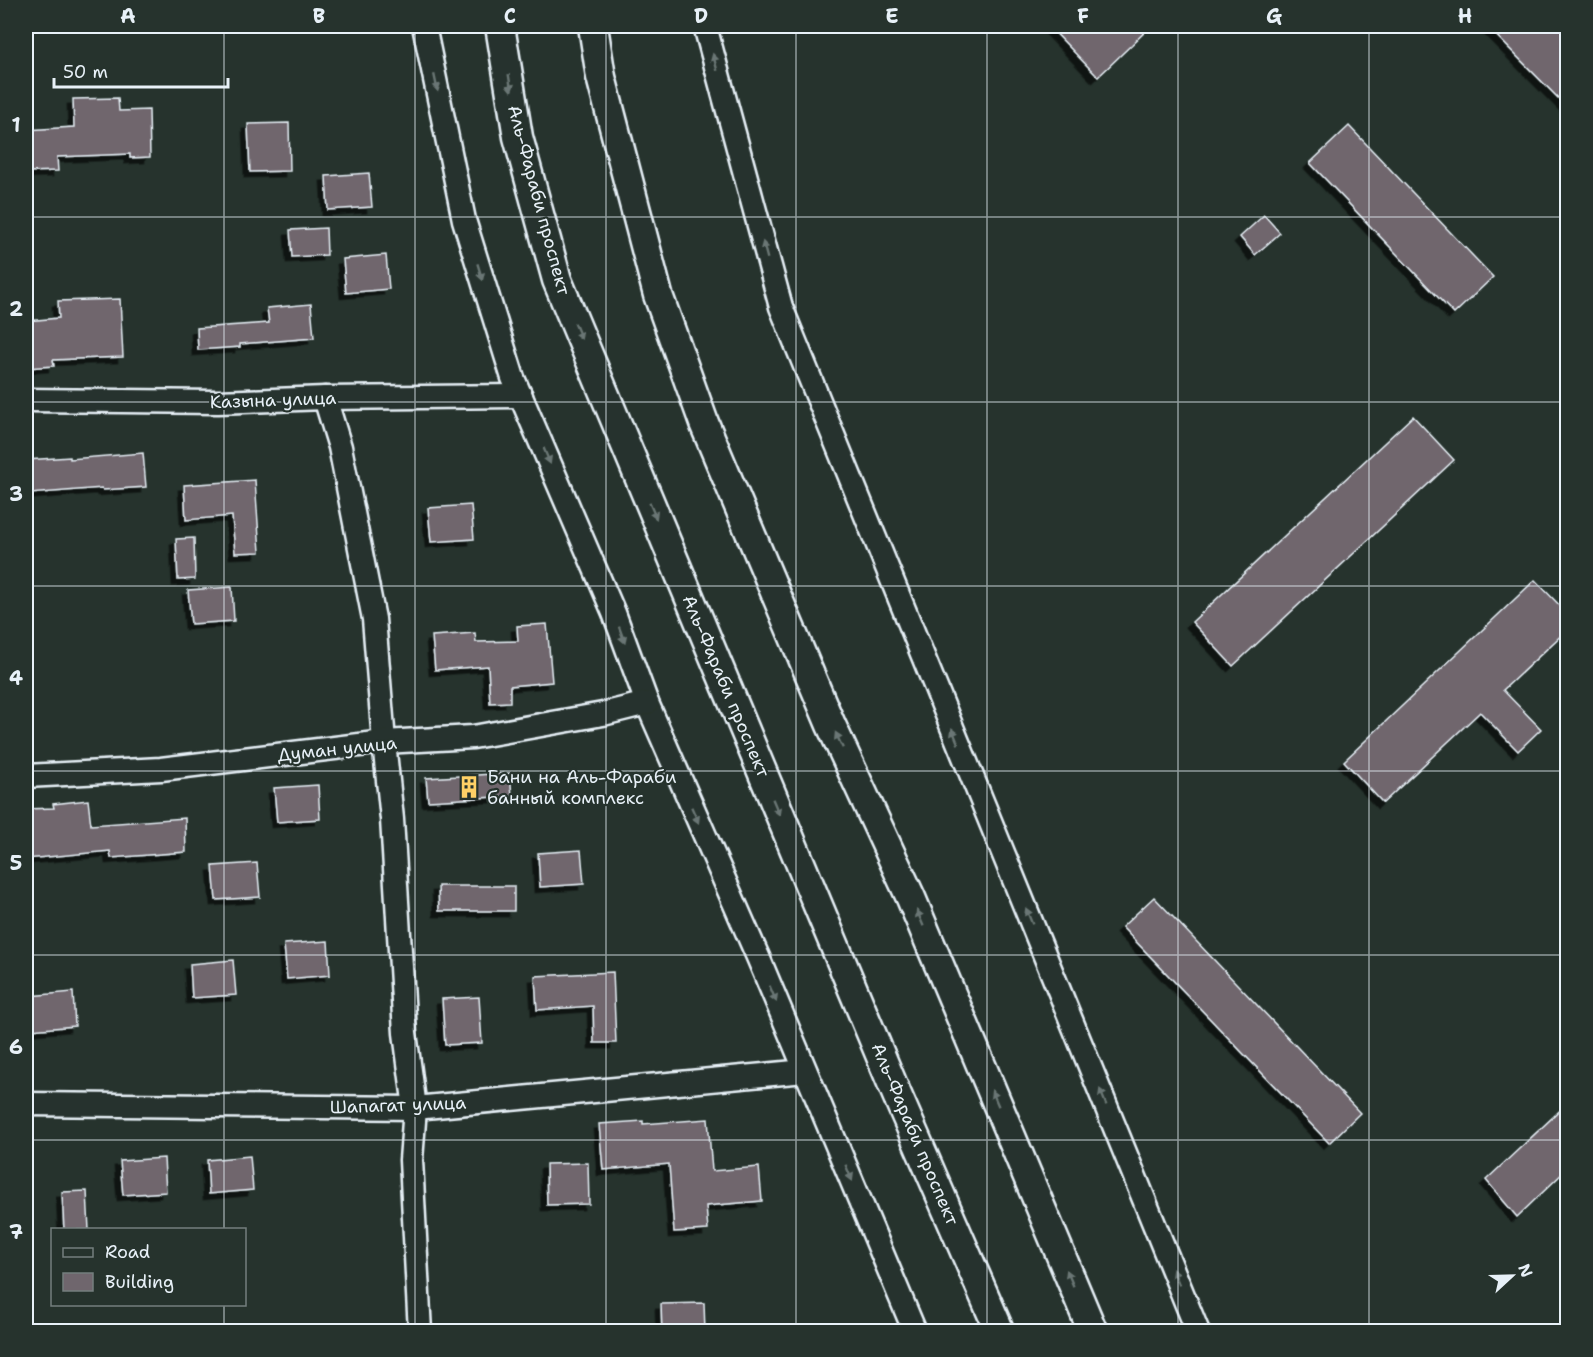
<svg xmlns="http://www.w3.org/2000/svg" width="1593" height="1357" font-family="'Shantell Sans',sans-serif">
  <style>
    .building { fill: #6f666d; stroke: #e8f1f8; stroke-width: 1.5; filter: url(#shadow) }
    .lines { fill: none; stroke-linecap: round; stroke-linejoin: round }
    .minor-casing { stroke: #e8f1f8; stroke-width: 27 }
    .tertiary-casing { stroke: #e8f1f8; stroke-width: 33 }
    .minor { stroke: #26332d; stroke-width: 22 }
    .tertiary { stroke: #26332d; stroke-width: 28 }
    .oneway { fill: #6a7674 }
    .grid { fill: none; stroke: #e8f1f8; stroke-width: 1.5; stroke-opacity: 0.55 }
    .labels { text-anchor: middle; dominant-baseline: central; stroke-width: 4.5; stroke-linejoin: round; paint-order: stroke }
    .street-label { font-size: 18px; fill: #e8f1f8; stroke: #26332d }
    .poi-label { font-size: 18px; fill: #e8f1f8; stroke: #26332d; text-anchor: start }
    .neatline { fill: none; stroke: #e8f1f8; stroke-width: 2 }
    .grid-label { font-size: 20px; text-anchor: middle; font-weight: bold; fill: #e8f1f8 }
  </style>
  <defs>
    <filter id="shadow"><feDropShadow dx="-5.5" dy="5.5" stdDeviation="0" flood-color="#0009"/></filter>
  </defs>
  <rect width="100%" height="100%" fill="#26332d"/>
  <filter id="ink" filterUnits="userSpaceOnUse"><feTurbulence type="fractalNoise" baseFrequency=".0167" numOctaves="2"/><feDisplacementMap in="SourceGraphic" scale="12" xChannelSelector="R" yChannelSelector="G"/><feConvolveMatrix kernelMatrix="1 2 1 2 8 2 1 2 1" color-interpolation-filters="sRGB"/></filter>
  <g filter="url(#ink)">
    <g class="building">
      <path d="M1049,26h102l-53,51z"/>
      <path d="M1487,26h81v82z"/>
      <path d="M118,98l1,13 30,-1 1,47 -20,1v-4l-73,3 1,14 -32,1v-42l48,-3 -1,-28z"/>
      <path d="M289,123l1,48 -40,1 -2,-48z"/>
      <path d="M1349,126l144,151 -39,37 -144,-151z"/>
      <path d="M369,173l3,34 -44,3 -2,-34z"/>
      <path d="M1264,215l16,18 -25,22 -15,-18z"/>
      <path d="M326,228l1,27 -35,2 -2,-27z"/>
      <path d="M386,255l3,34 -43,4 -3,-34z"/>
      <path d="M120,299l3,58 -70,3 1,6 -28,2v-47l33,-3 -1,-17z"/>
      <path d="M311,304l3,34 -74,6v3l-42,3 -1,-22 72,-5 -2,-15z"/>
      <path d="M1413,416l41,44 -221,206 -41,-44z"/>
      <path d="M143,453l3,34 -43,3 -1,-2 -73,6 -3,-34 44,-3v2z"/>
      <path d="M255,480l5,72 -25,1 -3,-37 -46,4 -2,-35z"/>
      <path d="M471,505l3,34 -43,3 -3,-34z"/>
      <path d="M194,538l1,41 -17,1 -2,-41z"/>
      <path d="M1535,580l33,34v15l-65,61 38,39 -23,22 -38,-39 -97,91 -39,-42z"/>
      <path d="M232,587l2,34 -43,3 -3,-34z"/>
      <path d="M547,624l5,58 -42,4v16l-20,1 -2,-37 -53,4 -3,-34 43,-3 1,9 42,-1 -1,-15z"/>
      <path d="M510,773l2,23 -84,5 -2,-23z"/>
      <path d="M318,785l2,34 -43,3 -3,-34z"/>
      <path d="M88,800l3,25 94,-7 1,34 -75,6 -1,-7 -84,8v-50l28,-1 -1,-4z"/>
      <path d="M581,850l3,34 -44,3 -2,-34z"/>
      <path d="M257,863l3,34 -44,3 -3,-34z"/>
      <path d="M438,886h76v25h-75z"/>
      <path d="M1154,897l206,216 -31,30 -207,-216z"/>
      <path d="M328,941l2,34 -43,4 -3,-35z"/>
      <path d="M233,960l3,35 -44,3 -2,-34z"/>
      <path d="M613,972l3,71h-22l-1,-37 -56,4 -2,-34z"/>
      <path d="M73,992l2,34 -44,4 -2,-34z"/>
      <path d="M479,997l3,46 -37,2 -3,-46z"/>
      <path d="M1568,1103v65l-51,49 -31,-37z"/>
      <path d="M708,1119l4,52 47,-4 3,34 -56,5 2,24 -34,2 -5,-68 -66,6 -4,-46 44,-3v3z"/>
      <path d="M250,1156l3,34 -44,4 -2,-34z"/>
      <path d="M164,1158l2,34 -43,3 -3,-34z"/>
      <path d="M588,1163l1,41 -42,1 -1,-41z"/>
      <path d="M87,1191l2,39h-25l-2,-38z"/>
      <path d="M704,1303l1,29h-43l-1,-28z"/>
    </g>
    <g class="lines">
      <g class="minor-casing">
        <g id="minor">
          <path d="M424,26l40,194 49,158 101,235 33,90 111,254 157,375"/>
          <path d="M705,26l76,281 417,1025"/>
          <path d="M325,398l15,49 34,172 10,123 8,77 13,214 10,75 -4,52 9,172"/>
          <path d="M26,400l192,2 107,-4 196,-2"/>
          <path d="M26,776l135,-7 223,-27 89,-5 130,-23 44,-11"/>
          <path d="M26,1104l389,4 390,-37"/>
        </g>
      </g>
      <g class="tertiary-casing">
        <g id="tertiary">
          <path d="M500,26l18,111 39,143 340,815 103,237"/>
          <path d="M593,26l8,51 57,218 46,128 127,302 80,173 182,434"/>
        </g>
      </g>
      <use href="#minor" class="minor"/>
      <use href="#tertiary" class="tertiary"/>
    </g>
    <defs><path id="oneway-solid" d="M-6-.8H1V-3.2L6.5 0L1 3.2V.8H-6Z" transform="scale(1.5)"/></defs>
    <g class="oneway">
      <use href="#oneway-solid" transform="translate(715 62) rotate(-105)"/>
      <use href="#oneway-solid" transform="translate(436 83) rotate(78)"/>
      <use href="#oneway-solid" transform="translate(510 83) rotate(81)"/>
      <use href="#oneway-solid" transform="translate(765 250) rotate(-105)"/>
      <use href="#oneway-solid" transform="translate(480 272) rotate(73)"/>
      <use href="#oneway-solid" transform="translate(578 331) rotate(67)"/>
      <use href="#oneway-solid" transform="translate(547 456) rotate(67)"/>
      <use href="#oneway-solid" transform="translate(653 511) rotate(67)"/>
      <use href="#oneway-solid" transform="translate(622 635) rotate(70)"/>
      <use href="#oneway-solid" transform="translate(955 736) rotate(-112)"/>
      <use href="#oneway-solid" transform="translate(839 740) rotate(-115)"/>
      <use href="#oneway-solid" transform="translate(776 807) rotate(67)"/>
      <use href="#oneway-solid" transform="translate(695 815) rotate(66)"/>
      <use href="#oneway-solid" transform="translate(1029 916) rotate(-112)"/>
      <use href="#oneway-solid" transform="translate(920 918) rotate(-113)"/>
      <use href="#oneway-solid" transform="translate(773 994) rotate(67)"/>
      <use href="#oneway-solid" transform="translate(1103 1097) rotate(-112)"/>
      <use href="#oneway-solid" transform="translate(995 1098) rotate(-113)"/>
      <use href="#oneway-solid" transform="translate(849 1173) rotate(67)"/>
      <use href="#oneway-solid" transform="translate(1176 1277) rotate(-112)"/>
      <use href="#oneway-solid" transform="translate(1070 1278) rotate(-113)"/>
    </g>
  </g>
  <path class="grid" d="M224,26v1204M415,26v1306M606,26v1306M796,26v1306M987,26v1306M1178,26v1306M1369,26v1306M26,217h1542M26,402h1542M26,586h1542M26,771h1542M26,955h1542M26,1140h1542M224,1304v28"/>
  <defs>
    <g id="building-bare" transform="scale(1.8)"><path d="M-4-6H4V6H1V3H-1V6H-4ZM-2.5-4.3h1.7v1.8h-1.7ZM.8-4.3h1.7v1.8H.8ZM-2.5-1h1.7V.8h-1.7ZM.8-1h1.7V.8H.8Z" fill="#ffd166" stroke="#26332d" stroke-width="2.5" paint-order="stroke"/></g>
  </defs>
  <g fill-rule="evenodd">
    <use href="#building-bare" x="469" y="787"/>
  </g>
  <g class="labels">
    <g class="street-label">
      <text transform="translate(539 200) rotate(75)">Аль-Фараби проспект</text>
      <text transform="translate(273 400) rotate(-2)">Казына улица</text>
      <text transform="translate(726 686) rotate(67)">Аль-Фараби проспект</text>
      <text transform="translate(337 749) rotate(-6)">Думан улица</text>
      <text transform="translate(398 1105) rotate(-2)">Шапагат улица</text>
      <text transform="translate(915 1134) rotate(67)">Аль-Фараби проспект</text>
    </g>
    <g class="poi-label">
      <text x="487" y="777">Бани на Аль-Фараби<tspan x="487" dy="21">банный комплекс</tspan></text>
    </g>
  </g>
  <rect width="1593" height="1357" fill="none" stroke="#26332d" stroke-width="66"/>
  <rect x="51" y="1228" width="195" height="78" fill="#26332d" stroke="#747f7e" stroke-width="1.5"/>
  <rect x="63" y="1248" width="30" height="9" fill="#26332d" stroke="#747f7e" stroke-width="1.5"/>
  <text x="105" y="1258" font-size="18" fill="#e8f1f8">Road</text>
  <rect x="63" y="1273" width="30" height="18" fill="#6f666d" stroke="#747f7e" stroke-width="1.5"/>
  <text x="105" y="1288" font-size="18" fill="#e8f1f8">Building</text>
  <g transform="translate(1512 1276) rotate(68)" stroke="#26332d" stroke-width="4.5" paint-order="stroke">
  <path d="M0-4.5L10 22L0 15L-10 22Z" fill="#e8f1f8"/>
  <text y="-9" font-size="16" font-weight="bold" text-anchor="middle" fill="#e8f1f8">N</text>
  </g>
  <path d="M54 78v9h174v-9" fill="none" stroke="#e8f1f8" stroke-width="3"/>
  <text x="63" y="78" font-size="18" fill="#e8f1f8" stroke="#26332d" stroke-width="4.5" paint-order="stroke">50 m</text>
  <rect x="33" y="33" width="1527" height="1291" class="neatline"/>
  <g class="grid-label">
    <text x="128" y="23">A</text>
    <text x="319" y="23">B</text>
    <text x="510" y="23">C</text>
    <text x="701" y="23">D</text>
    <text x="892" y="23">E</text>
    <text x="1083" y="23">F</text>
    <text x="1274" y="23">G</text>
    <text x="1465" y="23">H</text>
    <text x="16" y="132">1</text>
    <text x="16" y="316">2</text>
    <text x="16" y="501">3</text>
    <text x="16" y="685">4</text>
    <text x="16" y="870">5</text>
    <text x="16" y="1054">6</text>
    <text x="16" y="1239">7</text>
  </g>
</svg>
